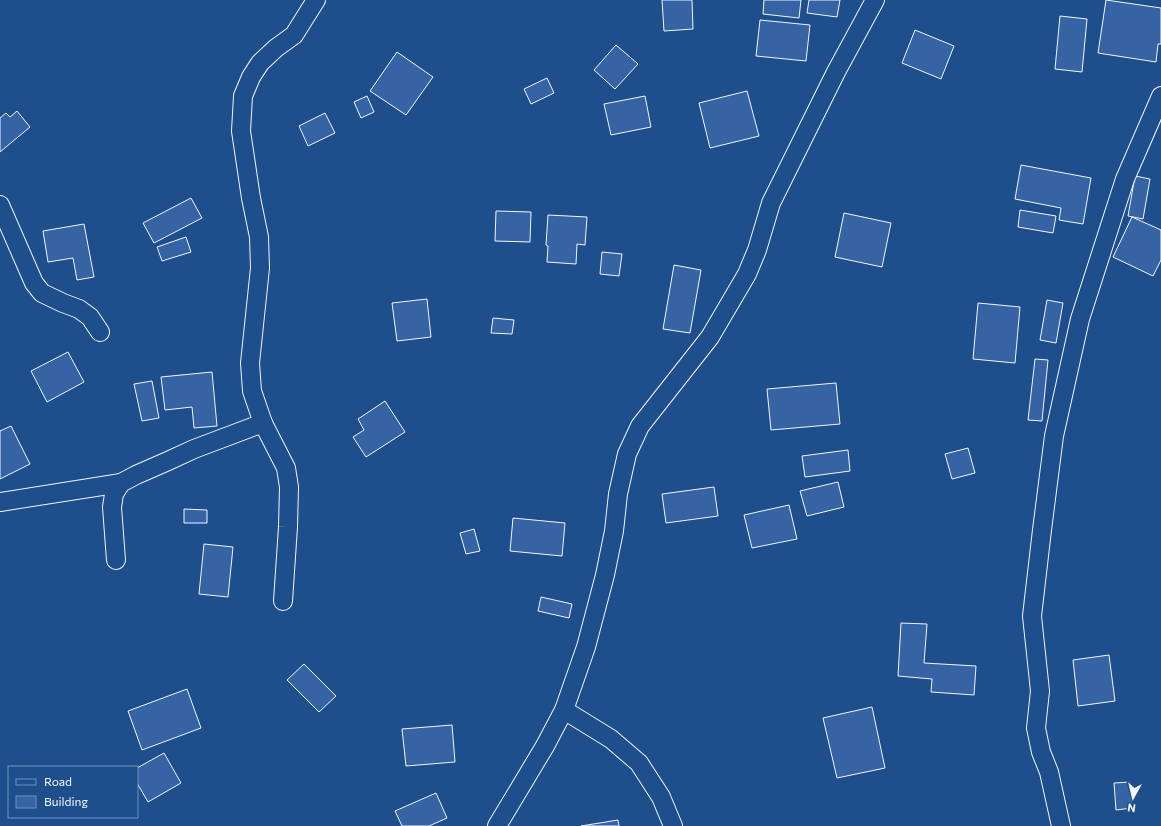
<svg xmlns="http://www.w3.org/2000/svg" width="1161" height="826" font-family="Commissioner,sans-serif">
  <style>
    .building { fill: #3563a3; stroke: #f2f6ff }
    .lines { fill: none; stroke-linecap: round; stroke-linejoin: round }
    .minor-casing { stroke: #f2f6ff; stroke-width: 20 }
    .minor { stroke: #1f4e8c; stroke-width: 18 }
  </style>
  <rect width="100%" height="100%" fill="#1f4e8c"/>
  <g class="building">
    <path d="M662,0h30l1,29 -29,2z"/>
    <path d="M764,0h37l-2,18 -36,-4z"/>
    <path d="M809,0h31l-3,17 -30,-4z"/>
    <path d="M1106,0l55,8v36h-3l-2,18 -58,-9z"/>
    <path d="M1060,16l27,3 -5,53 -27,-3z"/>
    <path d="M760,20l50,5 -4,36 -50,-5z"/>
    <path d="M915,30l39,16 -13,33 -39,-16z"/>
    <path d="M616,45l22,19 -23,25 -21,-19z"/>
    <path d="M397,52l36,25 -27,38 -36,-24z"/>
    <path d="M547,78l7,15 -23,11 -7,-15z"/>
    <path d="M747,91l12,45 -49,12 -11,-45z"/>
    <path d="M367,96l7,16 -13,6 -7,-16z"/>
    <path d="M645,96l6,31 -40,8 -7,-31z"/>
    <path d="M17,111l13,16 -30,25v-34l6,-5 4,4z"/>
    <path d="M325,113l10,20 -27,13 -9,-20z"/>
    <path d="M1021,165l70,13 -8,46 -24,-4 2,-12 -46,-9z"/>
    <path d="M1135,176l15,3 -7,40 -15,-3z"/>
    <path d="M191,198l11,20 -48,25 -11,-20z"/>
    <path d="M1020,210l36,6 -3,17 -35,-6z"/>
    <path d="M496,211l35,1 -1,30 -35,-1z"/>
    <path d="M844,213l47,10 -9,44 -47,-10z"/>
    <path d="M548,215l39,2 -2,28 -8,-1 -1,20 -29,-2 1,-16 -2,-1z"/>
    <path d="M1132,217l29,13v30l-8,16 -40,-19z"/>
    <path d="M84,224l10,53 -17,3 -4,-22 -25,4 -5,-31z"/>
    <path d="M186,237l5,15 -29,9 -5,-14z"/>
    <path d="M602,252l20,2 -3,22 -19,-2z"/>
    <path d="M674,265l27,5 -11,63 -27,-4z"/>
    <path d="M427,299l4,38 -34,4 -5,-38z"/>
    <path d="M1047,300l16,3 -7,40 -16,-3z"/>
    <path d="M978,303l42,4 -5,56 -42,-4z"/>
    <path d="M493,318l21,2 -2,14 -21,-1z"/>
    <path d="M68,352l16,30 -37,20 -16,-31z"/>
    <path d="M1035,359l13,1 -6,61 -14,-1z"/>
    <path d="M212,372l5,54 -23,2 -2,-21 -27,3 -4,-33z"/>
    <path d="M152,381l7,37 -17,3 -8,-37z"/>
    <path d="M836,383l4,41 -69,6 -4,-41z"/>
    <path d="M385,401l20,31 -39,25 -13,-20 11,-7 -6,-11z"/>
    <path d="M11,426l19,38 -30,15v-48z"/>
    <path d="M968,448l7,25 -23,6 -7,-25z"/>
    <path d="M848,450l2,21 -45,6 -3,-21z"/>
    <path d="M838,482l6,25 -37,9 -7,-25z"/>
    <path d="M714,487l4,29 -52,7 -4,-29z"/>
    <path d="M789,505l8,34 -45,9 -8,-33z"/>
    <path d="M184,509l23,1v13h-23z"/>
    <path d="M513,518l52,5 -3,33 -52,-5z"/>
    <path d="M474,529l6,22 -14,3 -6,-21z"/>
    <path d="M204,544l29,3 -5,50 -29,-3z"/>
    <path d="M541,597l31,7 -3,14 -31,-7z"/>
    <path d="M901,623l26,1 -3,39 52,3 -2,29 -43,-3 1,-13 -34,-3z"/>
    <path d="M1109,655l6,46 -37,5 -5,-46z"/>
    <path d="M304,664l32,32 -17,16 -32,-32z"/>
    <path d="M187,689l14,39 -59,22 -14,-39z"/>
    <path d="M872,707l13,61 -48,10 -14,-60z"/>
    <path d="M452,725l3,37 -49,4 -4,-37z"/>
    <path d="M164,753l17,30 -33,19 -11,-19v-15z"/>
    <path d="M1130,782l2,26 -16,2 -2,-27z"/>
    <path d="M436,793l11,25 -18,8h-27l-7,-15z"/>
    <path d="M618,820l1,6h-38z"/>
  </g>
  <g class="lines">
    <g class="minor-casing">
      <g id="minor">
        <path d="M0,205l34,78 8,10 21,10 16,6 11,8 10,15"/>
        <path d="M0,502l121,-19"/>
        <path d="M116,560l-4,-53 2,-13 7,-11 15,-8 32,-14 26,-12 69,-26"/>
        <path d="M283,601l5,-74 1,-40 -3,-19 -23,-45 -11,-32 -2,-28 10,-95 -1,-31 -8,-39 -10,-67 2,-35 8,-19 9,-14 16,-15 18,-13 22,-35"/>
        <path d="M564,710l47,29 28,24 22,34 12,29"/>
        <path d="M497,826l48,-80 19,-36 22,-63 19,-72 9,-44 4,-37 9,-40 13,-28 70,-89 37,-63 10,-24 14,-47 65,-131 39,-72"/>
        <path d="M1061,826l-12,-54 -8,-20 -5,-24 4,-37 -8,-75 10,-86 12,-94 26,-117 45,-140 36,-83"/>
      </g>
    </g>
    <use href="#minor" class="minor"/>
  </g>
  <rect x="8" y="766" width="130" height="52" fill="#1f4e8c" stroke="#7391ba"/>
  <rect x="16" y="779" width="20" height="6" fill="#1f4e8c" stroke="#7391ba"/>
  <text x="44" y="786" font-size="12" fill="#f2f6ff">Road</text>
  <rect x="16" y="796" width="20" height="12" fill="#3563a3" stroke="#7391ba"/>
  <text x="44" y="806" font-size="12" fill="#f2f6ff">Building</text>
  <g transform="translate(1133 798) rotate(188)" stroke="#1f4e8c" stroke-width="3" paint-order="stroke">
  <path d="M0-3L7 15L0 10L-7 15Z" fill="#f2f6ff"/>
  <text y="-6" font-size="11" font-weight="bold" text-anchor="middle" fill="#f2f6ff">N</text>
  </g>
</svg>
